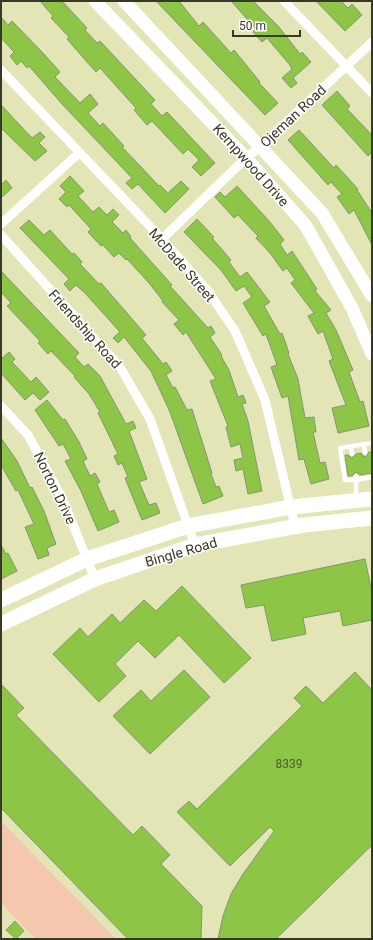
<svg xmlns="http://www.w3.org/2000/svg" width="373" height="940" font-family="Roboto,sans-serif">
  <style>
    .green { fill: #f4c7ae }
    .building { fill: #8dc547; stroke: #839670 }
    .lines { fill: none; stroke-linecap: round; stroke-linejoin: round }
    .lane { stroke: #fff; stroke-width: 4.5 }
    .street { stroke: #fff; stroke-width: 9 }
    .secondary { stroke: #fff; stroke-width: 13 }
    .primary { stroke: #fff; stroke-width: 15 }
    .labels { text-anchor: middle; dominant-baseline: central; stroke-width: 3; stroke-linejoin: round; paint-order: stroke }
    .number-label { font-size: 12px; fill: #4c5b2e }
    .street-label { font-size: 14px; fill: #373826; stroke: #fff }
  </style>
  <rect width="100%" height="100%" fill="#e3e5b7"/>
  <path class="green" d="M1,821l115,118h-80l-35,-36z"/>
  <g class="building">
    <path d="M40,1h22l25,27 -2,2 12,13 3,-2 55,59 -4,4 11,12 5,-4 48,51 -14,13 -9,-9 7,-7 -11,-11 -5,5 -31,-33 -5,4 -13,-15 2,-2 -36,-40 -4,4 -9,-10 -20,-23 2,-2 -18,-19 2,-2z"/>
    <path d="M156,1h23l20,25 4,-4 28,31 3,-3 26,32 -1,1 19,20 -13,12z"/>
    <path d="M231,1h22l26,26 21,27 2,-2 9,10 -18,16 4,5 -6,5 -9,-10 10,-9 -3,-5 -22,-26 -5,4 -9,-10 3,-3z"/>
    <path d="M316,1h25l7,7 4,-4 10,11 -17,16z"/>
    <path d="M1,17l7,8 4,-4 31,32 17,19 -5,5 25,26 10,-9 8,10 -10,9 12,13 3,-3 21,23 -2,1 37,39 1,-1 8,8 13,-12 8,8 -24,24 -27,-29 -6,5 -6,-6 6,-5 -70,-74 -33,-38 -2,2 -6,-7 -4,4 -7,-9 4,-4 -13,-14z"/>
    <path d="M337,91l13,15 -3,3 25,26v17l-4,4 -46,-51z"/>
    <path d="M1,105l31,33 8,-6 5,5 -6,6 8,8 -12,10 -34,-33z"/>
    <path d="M299,130l35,38 2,-3 22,24 -1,1 15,23v32l-18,-35 -5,4 -12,-17 5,-3 -11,-12 -3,3 -40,-45z"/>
    <path d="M70,176l14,15 -6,5 15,16 6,-5 8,8 6,-6 6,6 -7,7 11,11 3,-3 5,7 -1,1 42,47 -2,1 38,42 3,-2 4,7 -5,4 12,18 -1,1 8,14 9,27 5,-2 3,8 -4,1 6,17 14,70 -14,3 -5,-25 -7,2 -2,-11 9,-2 -3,-14 -9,3 -5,-20 2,-1 -18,-45 6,-2 -30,-47 -3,3 -9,-11 5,-4 -17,-18 1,-1 -14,-18 -22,-24 -1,1 -7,-7 -5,4 -11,-12 -2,1 -13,-14 3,-3 -22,-24 -2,2 -8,-8 7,-7 -6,-6z"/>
    <path d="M6,180l6,8 -11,10v-13z"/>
    <path d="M237,186l32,35 15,19 -4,4 7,11 5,-4 25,38 -2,2 16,19 -5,3 10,17 17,40 -4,2 11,30 3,-1 6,25 -31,7 -6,-25 14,-3 -17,-44 4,-2 -10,-28 -5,3 -10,-18 6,-3 -23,-30 4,-3 -8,-12 -4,3 -13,-18 -14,-15 2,-2 -20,-21 -4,3 -19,-21 5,-5 5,5z"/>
    <path d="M197,219l17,18 -2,1 19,22 -2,2 11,15 7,-5 23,30 -6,4 16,28 2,-1 7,20 -1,1 10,25 7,39 9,-1 2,15h-3l7,31 5,-1 4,17 -18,5 -7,-25 -5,1 -11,-64 -6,2 -11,-31 6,-2 -11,-31 -3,2 -20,-33 9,-6 -8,-11 -8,5 -15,-21 -37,-38z"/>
    <path d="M29,220l15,15 6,-5 22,24 2,-1 8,9 -2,2 19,20 2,-1 45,52 -4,3 21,26 3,-2 6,9 -6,4 7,13 2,-1 12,23 5,-1 20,64 -1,1 5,13 3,-1 4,10 -20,8 -33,-92 -19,-41 -27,-34 -6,6 -5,-5 7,-6 -35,-39 -9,-8 -6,6 -6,-7 5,-5 -49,-51z"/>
    <path d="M1,271l78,82 -4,4 9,10 4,-3 12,12 26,48 7,-3 3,7 -7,3 18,48 -8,3 10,23 7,-2 4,10 -18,7 -17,-42 3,-1 -6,-14 -4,2 -4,-9 4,-2 -20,-41 2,-1 -11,-18 -15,-17 1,-1 -24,-25 -3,3 -10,-11 2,-2 -33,-35 4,-3 -10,-11z"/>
    <path d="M9,352l6,7 -3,3 19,20 5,-5 13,15 -9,8 -7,-7 -8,7 -24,-27v-14z"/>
    <path d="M47,400l16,20 2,-1 14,23 8,17 -4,2 7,15 5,-3 5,9 -3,2 12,28 5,-2 5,12 -21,9 -17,-40 -16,-30 6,-2 -8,-15 -4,2 -24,-36z"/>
    <path d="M1,438l16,23 13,27 2,-1 12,24 12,33 -9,4 2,7 -11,4 -13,-32 9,-3 -16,-34 -2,1 -15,-26z"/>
    <path d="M369,452h3v21l-12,2 -4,-3 -4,4h-4l-3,-21h3l4,3 4,-4 5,-1 4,4z"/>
    <path d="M1,545l5,9 2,-1 9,18 -16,8z"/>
    <path d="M365,559l7,34v27l-29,6 -3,-15 -37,7 3,16 -34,7 -8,-36 -18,3 -5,-23z"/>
    <path d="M182,586l69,72 -27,25 -45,-48 -24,23 -17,-17 -23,23 11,12 -27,26 -46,-48 27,-26 8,9 24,-23 8,9 24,-23 12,11z"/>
    <path d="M184,670l26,27 -60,57 -37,-38 28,-26 10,11z"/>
    <path d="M355,672l17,18v155l-96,94h-58l5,-23 8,-22 12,-20 31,-43 -4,-4 -40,39 -53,-54 12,-11 8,8 105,-103 -8,-8 12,-12 17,17z"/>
    <path d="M1,684l23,24 -8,7 117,120 9,-9 28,29 -9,9 41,42 -1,33h-73l-127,-131z"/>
    <path d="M15,921l9,10 -8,8 -10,-9z"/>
  </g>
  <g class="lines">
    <g class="lane">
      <path d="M364,445l1,8"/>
      <path d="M351,447l1,7"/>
      <path d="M356,476v4l16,-3"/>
      <path d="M356,499v-19h-11l-5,-32 32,-5"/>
    </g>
    <g class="street">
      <path d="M284,1l88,92"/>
      <path d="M1,70l161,169 46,52 27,40 30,69 30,126"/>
      <path d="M1,224l78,-71"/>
      <path d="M1,235l119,132 30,52 45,126"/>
      <path d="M162,239l84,-81 15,-12 111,-104"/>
      <path d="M1,406l27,29 35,65 32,79"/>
    </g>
    <g class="secondary">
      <path d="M95,1l151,157 60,68 46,82 20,46"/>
      <path d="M124,1l198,212 50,83"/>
    </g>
    <g class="primary">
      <path d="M1,600l86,-41 101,-33 103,-19 81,-8"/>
      <path d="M1,624l94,-45 100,-34 109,-20 68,-7"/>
    </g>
  </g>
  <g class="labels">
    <g class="number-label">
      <text x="289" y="764">8339</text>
    </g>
    <g class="street-label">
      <text transform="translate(293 116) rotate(-43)">Ojeman Road</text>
      <text transform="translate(251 165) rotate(48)">Kempwood Drive</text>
      <text transform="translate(182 265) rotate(49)">McDade Street</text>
      <text transform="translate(85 329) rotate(48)">Friendship Road</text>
      <text transform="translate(55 488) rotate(64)">Norton Drive</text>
      <text transform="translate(181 552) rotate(-16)">Bingle Road</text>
    </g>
  </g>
  <rect width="373" height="940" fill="none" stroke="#373826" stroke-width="4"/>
  <path d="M233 30v6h67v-6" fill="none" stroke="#373826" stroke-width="2"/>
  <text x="239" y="30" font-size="12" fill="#373826" stroke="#ffffff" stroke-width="3" paint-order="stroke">50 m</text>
</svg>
